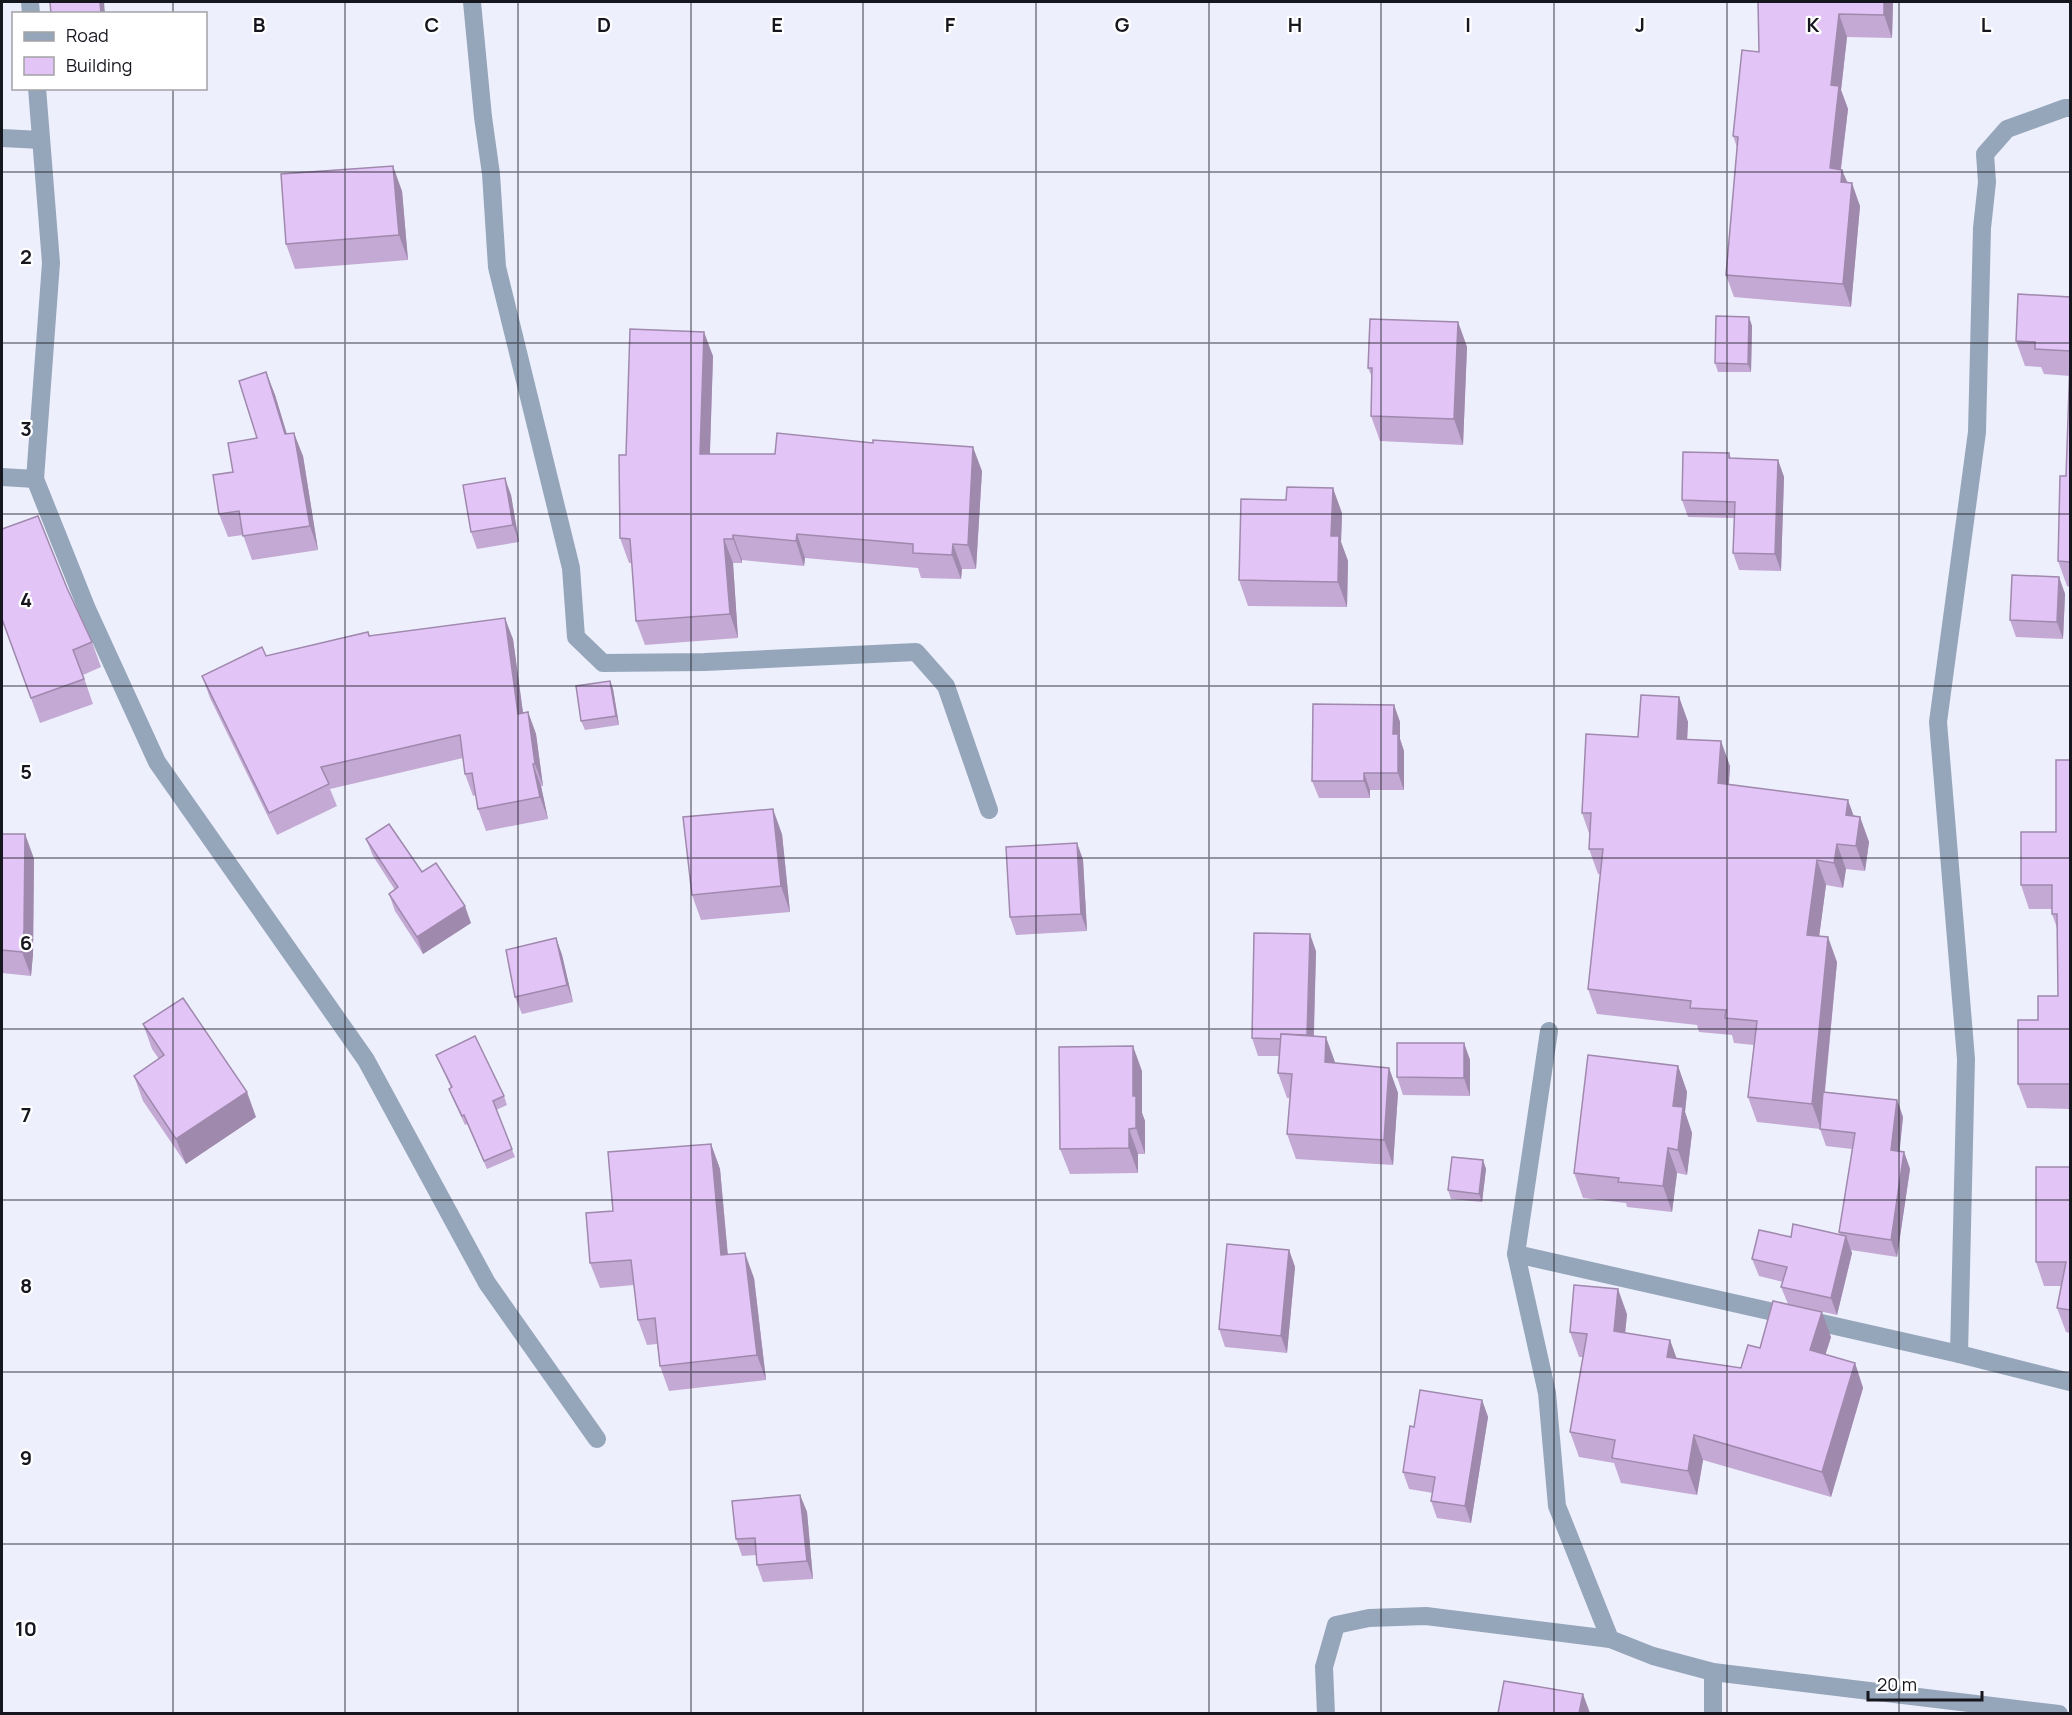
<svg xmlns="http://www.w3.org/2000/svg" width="2072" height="1715" font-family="Manrope,sans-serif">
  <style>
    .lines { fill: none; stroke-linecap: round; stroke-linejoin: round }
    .street { stroke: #96a6ba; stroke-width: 18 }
    .wall { fill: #c3a9d4 }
    .shaded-wall { fill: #9f89ad }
    .building { fill: #e3c4f7; stroke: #9f89ad; stroke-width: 1.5 }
    .grid { fill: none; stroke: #16161f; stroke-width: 1.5; stroke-opacity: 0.55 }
    .grid-label { font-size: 20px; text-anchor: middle; font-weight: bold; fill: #16161f; stroke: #fff; stroke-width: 4.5; stroke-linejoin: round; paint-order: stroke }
  </style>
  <rect width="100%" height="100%" fill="#eeeffd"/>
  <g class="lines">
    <g class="street">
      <path d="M30,2l1,12"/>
      <path d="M472,2l11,115 8,57 6,93 74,301 5,69 27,26 102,-1 211,-10 30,34 43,124"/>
      <path d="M2,138l39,2"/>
      <path d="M2,477l33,2 16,-216 -14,-175"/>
      <path d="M35,479l52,130 70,153 209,298 121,223 110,156"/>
      <path d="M1549,1031l-33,223 31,139 10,113 53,133"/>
      <path d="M1516,1254l443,100 111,28"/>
      <path d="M1959,1354l7,-295 -28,-337 39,-290 5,-204 5,-46 -2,-28 22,-25 58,-21h5"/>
      <path d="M1326,1714l-2,-47 12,-42 33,-7 57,-2 184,23 43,17 60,16 346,42"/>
      <path d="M1713,1714v-42"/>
    </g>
  </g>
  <g class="wall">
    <path d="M1758,2h135l-1,36 -45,-1 -6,53 7,19 -7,60 19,37 -9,101 -117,-10 -8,-22 11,-128 -4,-11 26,-84z"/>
    <path d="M402,191l6,69 -113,9 -9,-25z"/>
    <path d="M2070,297v290l-3,-1 -9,-25 8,-85 4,-100 -26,-2 -3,-7 -16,-1 -9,-25z"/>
    <path d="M1749,317l3,9 -1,46h-33l-3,-9z"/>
    <path d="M1458,322l9,25 -4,98 -83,-4 -9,-25 1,-39 -4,-9z"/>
    <path d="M713,356l-3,98 272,17 -6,98h-14l-1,10 -40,-1 -3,-10 -113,-10 -1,8 -62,-6v3h-9l5,75 -93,7 -9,-24 -4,-58h-3l-9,-25 6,-83z"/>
    <path d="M266,372l9,23 12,39 16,22 15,94 -66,10 -9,-25 -15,2 -9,-23 14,-42 24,-34z"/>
    <path d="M1729,453l2,5 47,2 6,17 -3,94 -42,-1 -6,-17 1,-35 -46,-1 -6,-17z"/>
    <path d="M511,495l8,47 -42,7 -6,-17z"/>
    <path d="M1286,500l56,13 -1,29 7,19 -1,46 -99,-1 -9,-26z"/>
    <path d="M2059,577l6,17 -2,45 -47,-2 -6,-17z"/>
    <path d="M67,588l25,54 9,25 -18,8 10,29 -53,19 -38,-104z"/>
    <path d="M368,632l2,4 143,3 10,74 5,-1 8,22 7,52h-2l7,33 -62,12 -8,-22 -2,-14 -3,1 -8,-22 -2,-16 -133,31 7,17 -60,29 -67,-137 -8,-22 64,-20z"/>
    <path d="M610,681l3,8 6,36 -34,5 -4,-9z"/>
    <path d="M1679,697l9,25 -1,17 43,27 -1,18 131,33 9,25 -4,29 -19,-2 -3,19 -17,-3 -7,52 18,25 -12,130 72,8 6,17 -4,34 5,1 6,17 -13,88 -46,-7 1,3 -15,62 -49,-11 -7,-17 2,-5 -24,-6 -7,-17 39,-22 49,-2 -1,-3 13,-83 -26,-3 -6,-17 -63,-7 -9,-25 6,-52 -20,-2 -2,-8 -33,-3 -2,-7 -100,-11 -9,-25 12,-115h-2l-9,-25 1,-13 -8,-23 56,-76z"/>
    <path d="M1394,705l6,17v17l4,12v39h-34v8h-51l-7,-17z"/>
    <path d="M2070,760v349l-43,-1 -9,-24 20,-64 20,-24 -1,-68 -5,-14v-5h-23l-8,-24 35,-53z"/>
    <path d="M2,834h23l9,25 -1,95 -2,22 -29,-3z"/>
    <path d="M782,834l8,78 -89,8 -9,-25z"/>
    <path d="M366,839l105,84 -48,31 -28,-43 -6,-17 6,-4 -22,-34z"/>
    <path d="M1077,843l6,17 4,71 -71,4 -6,-18z"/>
    <path d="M556,938l6,17 11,47 -51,12 -7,-17z"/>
    <path d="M1316,951l-2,85 21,27 54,5 9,25 -5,72 -97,-6 -9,-25 3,-36h-3l-9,-25 1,-17h-21l-6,-18z"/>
    <path d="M143,1024l113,93 -70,47 -43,-63 -9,-25 25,-17 -7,-10z"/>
    <path d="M1464,1043l6,17v36l-67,-1 -6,-18z"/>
    <path d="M436,1055l68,41 3,9 -11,5 19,47 -28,12 -20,-45 -2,1 -13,-28 -3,-8 2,-1z"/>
    <path d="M1678,1066l9,26 -2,20 7,21 -5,42 -10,-2 -5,39 -45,-5 -1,-4 -43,-5 -9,-25z"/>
    <path d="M1142,1071v42l3,8v33h-7v19l-68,1 -10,-25z"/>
    <path d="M711,1144l9,25 8,86 26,23 12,102 -97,11 -9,-25 -3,-22 -10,1 -9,-25 -4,-35 -34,3 -10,-25 23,-52z"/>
    <path d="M1483,1160l3,9 -4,33 -31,-3 -3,-9z"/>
    <path d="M2070,1167v166l-4,-1 -9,-24 4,-22h-17l-8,-24z"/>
    <path d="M1289,1250l6,17 -8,86 -62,-6 -6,-18z"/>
    <path d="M1627,1314l-2,19 45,7 6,18 65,10 19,-20 71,-11 -6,18 30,8 8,25 -32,109 -128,-37 -6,35 -76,-12 -7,-20 -35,-6 -9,-25 13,-75h-4l-9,-25z"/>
    <path d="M1482,1400l6,17 -17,106 -34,-5 -6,-17 2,-8 -24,-4 -6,-17 11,-45z"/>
    <path d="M800,1495l7,17 6,67 -50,3 -6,-17 -1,-10 -14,1 -6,-17z"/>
  </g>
  <g class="shaded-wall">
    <path d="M100,2h4l1,12h-4z"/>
    <path d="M1884,2h9l-1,36 -8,-23z"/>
    <path d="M1839,14l8,23 -6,53 7,19 -10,82 -8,-23 1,-83z"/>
    <path d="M393,166l9,25 6,69 -9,-25z"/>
    <path d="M1842,170l9,22 -10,-10z"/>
    <path d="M1852,183l8,23 -9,101 -8,-23z"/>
    <path d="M1749,317l3,9 -1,46 -3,-8z"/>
    <path d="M1458,322l9,25 -4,98 -9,-26z"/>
    <path d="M704,332l9,24 -4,122 -9,-24z"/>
    <path d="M266,372l9,23 19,63 -9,-24z"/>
    <path d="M294,433l9,23 15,94 -8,-24z"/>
    <path d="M973,447l9,24 -6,98 -8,-24z"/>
    <path d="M1778,460l6,17 -3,94 -6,-17z"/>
    <path d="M505,478l6,17 8,47 -6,-17z"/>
    <path d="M1333,488l9,25 -1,29 7,19 -1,46 -9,-25 -7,-46z"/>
    <path d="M797,534l8,24 -1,8 -8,-25z"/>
    <path d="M733,535l9,25v3l-9,-24z"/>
    <path d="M724,539l9,24 5,75 -8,-24z"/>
    <path d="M953,544l9,25 -1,10 -9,-24z"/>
    <path d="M2059,577l6,17 -2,45 -6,-17z"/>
    <path d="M505,618l8,21 13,96 -8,-21z"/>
    <path d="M610,681l3,8 6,36 -3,-9z"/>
    <path d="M1679,697l9,25 -2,42 -9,-25z"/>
    <path d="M1394,705l6,17v17l4,12v39l-6,-17 -5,-39z"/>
    <path d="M528,712l8,22 7,52 -8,-22z"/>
    <path d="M1721,741l9,25 -3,42 -9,-25z"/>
    <path d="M533,764l8,22 7,33 -8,-22z"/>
    <path d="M1364,773l6,17v8l-6,-17z"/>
    <path d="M1848,800l9,25 -11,-10z"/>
    <path d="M773,809l9,25 8,78 -9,-26z"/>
    <path d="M1860,817l9,25 -4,29 -9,-25z"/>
    <path d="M25,834l9,25 -1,95 -2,22 -9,-24z"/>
    <path d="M1077,843l6,17 4,71 -6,-17z"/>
    <path d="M1837,844l9,25 -3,19 -9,-25z"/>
    <path d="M1817,860l9,25 -10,75 -9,-25z"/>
    <path d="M465,906l6,17 -48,31 -6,-17z"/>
    <path d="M1310,934l6,17 -3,106 -6,-17z"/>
    <path d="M1828,937l9,25 -16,167 -9,-25z"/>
    <path d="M556,938l6,17 11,47 -6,-17z"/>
    <path d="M1326,1037l9,25 -1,25 -9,-25z"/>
    <path d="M1464,1043l6,17v36l-6,-18z"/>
    <path d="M1133,1046l9,25v42l3,8v33l-9,-26 -3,-32z"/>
    <path d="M1678,1066l9,26 -2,20 7,21 -5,42 -9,-25 -5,-44z"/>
    <path d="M1389,1068l9,25 -5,72 -9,-25z"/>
    <path d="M247,1092l9,25 -70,47 -10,-25z"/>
    <path d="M1897,1100l6,17 -5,50 -7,-17z"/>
    <path d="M1129,1129l9,25v19l-9,-25z"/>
    <path d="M711,1144l9,25 10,112 -9,-26z"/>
    <path d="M1668,1148l9,25 -5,39 -9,-26z"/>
    <path d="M1904,1152l6,17 -13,88 -6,-17z"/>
    <path d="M1483,1160l3,9 -4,33 -3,-8z"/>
    <path d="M1846,1236l6,17 -15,62 -6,-17z"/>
    <path d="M1289,1250l6,17 -8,86 -6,-17z"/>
    <path d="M745,1253l9,25 12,102 -9,-25z"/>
    <path d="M1618,1289l9,25 -4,41 -9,-24z"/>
    <path d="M1822,1312l9,25 -12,38 -9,-25z"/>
    <path d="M1670,1340l9,25 -12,-8z"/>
    <path d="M1855,1363l8,25 -32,109 -9,-25z"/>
    <path d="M1482,1400l6,17 -17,106 -6,-17z"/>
    <path d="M1694,1435l9,25 -6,35 -9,-24z"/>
    <path d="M800,1495l7,17 6,67 -6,-18z"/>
    <path d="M1583,1694l7,19h-11z"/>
  </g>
  <g class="building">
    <path d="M50,2h50l1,12h-50z"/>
    <path d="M1758,2h126v13l-45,-1 -8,71 8,1 -9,82 12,2 -1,12 11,1 -9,101 -117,-9 12,-138 -5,-1 9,-86 17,2z"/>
    <path d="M393,166l6,69 -113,9 -5,-70z"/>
    <path d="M2018,294l52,3v54l-35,-2v-7l-19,-1z"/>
    <path d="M1716,316l33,1 -1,47 -33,-1z"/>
    <path d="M1370,319l88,3 -4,97 -83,-3 1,-48h-4z"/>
    <path d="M630,329l74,3 -4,122h75l2,-21 96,10v-3l100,7 -5,98 -15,-1 -1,11 -39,-2v-9l-116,-10 -1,7 -63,-6v4h-9l6,75 -94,7 -6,-82 -10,-1 -1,-83h7z"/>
    <path d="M2070,360v202l-12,-1 2,-85h6z"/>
    <path d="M266,372l19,62 9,-1 16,93 -67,10 -4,-25 -20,3 -6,-39 20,-3 -5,-29 29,-5 -18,-57z"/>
    <path d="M1683,452l46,1v5l49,2 -3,94 -42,-1 2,-51 -53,-2z"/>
    <path d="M505,478l8,47 -42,7 -8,-47z"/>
    <path d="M1287,487l46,1 -2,48h8l-1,46 -99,-2 2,-81 45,1z"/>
    <path d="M38,516l29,72 25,54 -19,8 11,29 -53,19 -29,-79v-90z"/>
    <path d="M2012,575l47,2 -2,45 -47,-2z"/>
    <path d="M505,618l13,96 10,-2 7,52h-2l7,33 -62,12 -6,-36 -7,1 -5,-39 -139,32 8,17 -60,29 -67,-137 60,-29 4,9 102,-24 1,4z"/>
    <path d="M610,681l6,35 -35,5 -5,-35z"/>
    <path d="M1641,695l38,2 -2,42 44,2 -3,42 130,17 -2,15 14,2 -4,29 -19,-2 -3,19 -17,-3 -10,75 21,2 -16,167 -64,-7 9,-76 -32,-3 1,-8 -36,-2 1,-7 -103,-12 15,-140h-14l2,-36h-9l4,-79 52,3z"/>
    <path d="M1313,704l81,1 -1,29h5v39h-34v8h-52z"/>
    <path d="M2056,760h14v324h-52v-64h20v-24h20l-1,-82h-5v-29h-31v-53h35z"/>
    <path d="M773,809l8,77 -89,9 -9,-78z"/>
    <path d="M389,824l33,48 14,-9 29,43 -48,31 -28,-43 9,-7 -32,-48z"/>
    <path d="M2,834h23l-1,96 -2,22 -20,-2z"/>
    <path d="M1077,843l4,71 -71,3 -4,-70z"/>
    <path d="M1254,933l56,1 -3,101 -26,-1v5l-29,-1z"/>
    <path d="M556,938l11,47 -52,12 -9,-47z"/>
    <path d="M183,998l64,94 -71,47 -42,-63 30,-21 -21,-31z"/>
    <path d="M1281,1034l45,3 -1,25 64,6 -5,72 -97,-6 5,-60 -14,-1z"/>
    <path d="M475,1036l29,60 -11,5 19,48 -28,12 -20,-46 -2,1 -13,-27 3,-2 -16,-32z"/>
    <path d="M1397,1043h67v35l-67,-1z"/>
    <path d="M1133,1046v50h3v32l-7,1v19l-69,1 -1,-102z"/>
    <path d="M1588,1055l90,11 -5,40 10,1 -5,43 -10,-2 -5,38 -45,-4 1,-4 -45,-5z"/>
    <path d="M1823,1092l74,8 -6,50 13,2 -13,88 -52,-8 16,-99 -35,-4z"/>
    <path d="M711,1144l10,111 24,-2 12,102 -97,11 -5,-48 -17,2 -7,-60 -41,3 -4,-50 27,-2 -5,-59z"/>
    <path d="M1452,1157l31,3 -4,34 -31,-4z"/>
    <path d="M2036,1167h34v143l-13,-2 9,-46h-30z"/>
    <path d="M1793,1224l53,12 -15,62 -50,-11 6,-20 -35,-8 7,-29 32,7z"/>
    <path d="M1227,1244l62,6 -8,86 -62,-7z"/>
    <path d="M1574,1285l44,4 -4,42 56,9 -3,17 74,11 7,-23 12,3 13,-47 49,11 -12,38 45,13 -33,109 -128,-37 -6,36 -76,-13 3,-18 -45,-8 17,-98 -17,-2z"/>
    <path d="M1420,1390l62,10 -17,106 -34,-5 4,-24 -32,-5 7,-46 4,1z"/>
    <path d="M800,1495l7,66 -50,4 -2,-27 -19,1 -4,-38z"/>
    <path d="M1504,1681l79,13 -4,19h-81z"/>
  </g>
  <path class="grid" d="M173,2v12M345,2v1712M518,2v1712M691,2v1712M863,2v1712M1036,2v1712M1209,2v1712M1381,2v1712M1554,2v1712M1727,2v1712M1899,2v1712M173,88v1626M2,172h2068M2,343h2068M2,514h2068M2,686h2068M2,858h2068M2,1029h2068M2,1200h2068M2,1372h2068M2,1544h2068"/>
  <g class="grid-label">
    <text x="259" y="32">B</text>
    <text x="432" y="32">C</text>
    <text x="604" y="32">D</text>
    <text x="777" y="32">E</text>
    <text x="950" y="32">F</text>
    <text x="1122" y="32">G</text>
    <text x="1295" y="32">H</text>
    <text x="1468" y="32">I</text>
    <text x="1640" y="32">J</text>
    <text x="1813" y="32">K</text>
    <text x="1986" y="32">L</text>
    <text x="26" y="264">2</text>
    <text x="26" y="436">3</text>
    <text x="26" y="607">4</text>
    <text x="26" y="779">5</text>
    <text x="26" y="950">6</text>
    <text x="26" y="1122">7</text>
    <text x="26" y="1293">8</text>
    <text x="26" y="1465">9</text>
    <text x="26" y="1636">10</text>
  </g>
  <rect width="2072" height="1715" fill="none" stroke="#16161f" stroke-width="6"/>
  <rect x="12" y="12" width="195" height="78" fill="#ffffff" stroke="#a2a2a5" stroke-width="1.5"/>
  <rect x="24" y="32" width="30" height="9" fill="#96a6ba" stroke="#a2a2a5" stroke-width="1.5"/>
  <text x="66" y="42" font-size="18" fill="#16161f">Road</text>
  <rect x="24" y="57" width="30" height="18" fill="#e3c4f7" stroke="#a2a2a5" stroke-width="1.5"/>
  <text x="66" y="72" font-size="18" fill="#16161f">Building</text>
  <path d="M1868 1691v9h114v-9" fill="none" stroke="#16161f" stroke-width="3"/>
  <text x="1877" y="1691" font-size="18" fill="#16161f" stroke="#ffffff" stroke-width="4.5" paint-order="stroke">20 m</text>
</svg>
